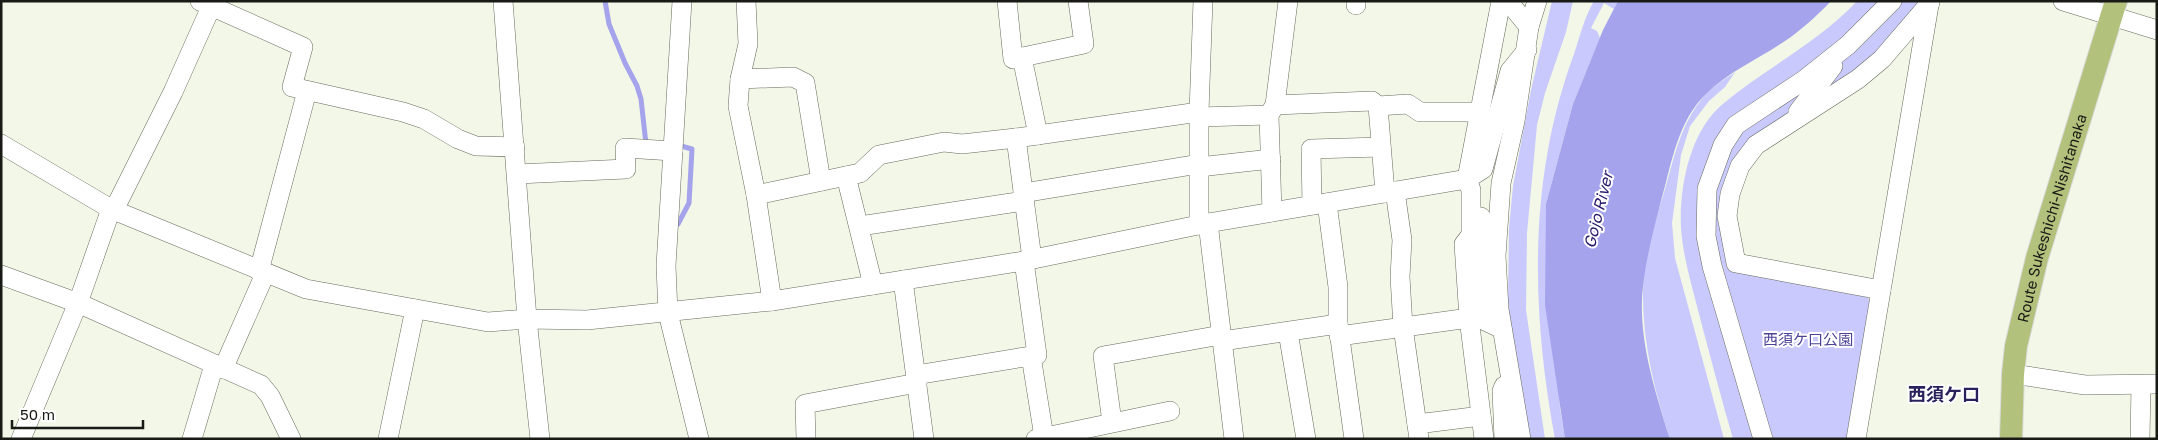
<svg xmlns="http://www.w3.org/2000/svg" width="2158" height="440" font-family="'Golos Text','Noto Sans JP',sans-serif">
  <style>
    .green { fill: #c9c9fe }
    .water { fill: #a4a3eb }
    .lines { fill: none; stroke-linecap: round; stroke-linejoin: round }
    .stream { stroke: #a4a3eb; stroke-width: 5 }
    .minor-casing { stroke: #666b5d; stroke-width: 20 }
    .major-casing { stroke: #dadada; stroke-width: 24 }
    .minor { stroke: #fff; stroke-width: 19 }
    .major { stroke: #b2c27c; stroke-width: 22 }
    .labels { text-anchor: middle; dominant-baseline: central; stroke-width: 4; stroke-linejoin: round; paint-order: stroke }
    .street-label { font-size: 15px; fill: #181a15; stroke: #fff }
    .park-label { font-size: 15px; fill: #4c4398; stroke: #fff }
    .water-label { font-size: 16px; font-style: italic; fill: #2b1b6d; stroke: #fff }
    .quarter-label { font-size: 18px; font-weight: bold; fill: #29225c; stroke: #fff }
  </style>
  <rect width="100%" height="100%" fill="#f2f7e7"/>
  <g class="green">
    <path d="M1552,1h21l-7,31 -21,61 -8,32 -10,108 -1,77 19,129h-16l-16,-91 -5,-46 1,-74 4,-42 18,-96z"/>
    <path d="M1594,1h24l-4,8 -10,-6 -13,25 6,3 3,7 -27,66 -27,100 14,204 5,31h-10c-24,-129 -27,-261 19,-385 6,-18 10,-36 20,-53z"/>
    <path d="M1857,1h25l-33,35 -40,32 -76,51 -31,69 55,251h-24c-12,-42 -23,-83 -34,-125 -7,-28 -16,-57 -18,-86 -2,-41 9,-98 43,-125 43,-36 94,-60 133,-102z"/>
    <path d="M1903,1h16l-46,54 -64,51 45,-59z"/>
    <path d="M1735,72l-10,15 -16,14 -19,25 -9,29 -9,68 3,35 49,181h-54c-16,-49 -28,-99 -27,-150 0,-29 11,-65 20,-93 11,-36 16,-71 42,-101 8,-9 20,-16 30,-23z"/>
    <path d="M1824,74l-32,37 -29,18 -14,12 -28,94 6,33 137,25 7,9 -24,137h-76l-54,-172 -4,-36 2,-40 8,-31 18,-30z"/>
  </g>
  <path class="water" d="M1618,1h213c-14,15 -32,31 -49,42 -25,17 -54,29 -76,51 -24,23 -32,57 -40,88 -9,35 -19,69 -23,104 -6,50 12,106 27,153h-105l-20,-134 1,-101 27,-100 30,-74z"/>
  <g class="lines">
    <g class="stream">
      <path d="M605,1l4,23 16,39 12,23 4,13 5,45"/>
      <path d="M678,224l11,-21 3,-54 -11,-3"/>
    </g>
    <g class="minor-casing">
      <g id="minor">
        <path d="M200,1l103,46 -11,40 111,25 21,7 34,20 18,7 39,1"/>
        <path d="M503,1l24,318 13,120"/>
        <path d="M682,1l-16,265 2,47 31,126"/>
        <path d="M746,1l2,43 -8,35 -2,27 18,89 16,106"/>
        <path d="M1007,1l6,58 71,-15 -6,-43"/>
        <path d="M1508,1l21,26"/>
        <path d="M2063,1l94,29"/>
        <path d="M1356,5v-4"/>
        <path d="M1022,57l16,78"/>
        <path d="M740,79l53,-2 12,6 16,98"/>
        <path d="M1275,105l97,-4 6,5 7,87"/>
        <path d="M1378,106l30,-2 12,8h60"/>
        <path d="M1798,112l35,-46"/>
        <path d="M1199,117l70,-2"/>
        <path d="M1,144l110,65 195,80 182,33 39,-3 60,1 185,-19 252,-40 184,-38 259,-44 16,-10 27,-98 17,-21"/>
        <path d="M1199,167l72,-8"/>
        <path d="M517,174l109,-5 -1,-21 48,3"/>
        <path d="M846,176l27,109"/>
        <path d="M1395,191l7,49 -2,37 3,50 16,112"/>
        <path d="M1023,193l176,-29"/>
        <path d="M756,195l104,-22 19,-18 65,-13 18,2 54,-6"/>
        <path d="M1327,203l11,84v37l16,115"/>
        <path d="M1312,205l-1,-56 70,-2"/>
        <path d="M114,210l59,-118 38,-85"/>
        <path d="M1272,212l-3,-97 6,-10 13,-104"/>
        <path d="M1481,217l4,104 17,8"/>
        <path d="M1208,223l26,216"/>
        <path d="M1199,225v-113l4,-111"/>
        <path d="M860,226l164,-25"/>
        <path d="M1032,259l-16,-121 183,-26"/>
        <path d="M259,271l48,-180"/>
        <path d="M1,275l77,28 183,82 9,11 21,43"/>
        <path d="M903,280l21,159"/>
        <path d="M1881,290l-145,-27 -9,-47 3,-22 10,-28 16,-21 102,-66 24,-20 48,-56"/>
        <path d="M1288,332l18,107"/>
        <path d="M1339,336l130,-18"/>
        <path d="M1222,341l116,-17"/>
        <path d="M1031,356l13,81"/>
        <path d="M223,369l42,-95"/>
        <path d="M2013,374l72,11 72,-1"/>
        <path d="M916,375l121,-20 -13,-94"/>
        <path d="M1112,422l-9,-66 118,-21"/>
        <path d="M1417,424l64,-8"/>
        <path d="M21,439l57,-136 33,-94"/>
        <path d="M192,439l22,-74"/>
        <path d="M388,439l27,-130"/>
        <path d="M806,439l-1,-35 112,-21"/>
        <path d="M1036,439l134,-28"/>
        <path d="M1484,439l-15,-121 -5,-74 7,-9v-45l-4,-11 34,-178"/>
        <path d="M1504,439l-2,-48 2,-5"/>
        <path d="M1521,439l-22,-130 -3,-53 5,-73 14,-62 14,-94 8,-26"/>
        <path d="M1763,439l-51,-173 -6,-30 1,-47 16,-44 13,-20 68,-45 44,-35 44,-44"/>
        <path d="M1856,439l73,-434"/>
        <path d="M2140,439l1,-54"/>
      </g>
    </g>
    <g class="major-casing">
      <g id="major">
        <path id="s1" d="M2011,439l2,-65 3,-28 21,-88 79,-257"/>
      </g>
    </g>
    <use href="#minor" class="minor"/>
    <use href="#major" class="major"/>
  </g>
  <g class="labels">
    <g class="street-label">
      <text stroke="none"><textPath href="#s1" startOffset="226">Route Sukeshichi-Nishitanaka</textPath></text>
    </g>
    <g class="park-label">
      <text x="1808" y="339">西須ケ口公園</text>
    </g>
    <g class="water-label">
      <text transform="translate(1598 210) rotate(-76)">Gojo River</text>
    </g>
    <g class="quarter-label">
      <text x="1944" y="394">西須ケ口</text>
    </g>
  </g>
  <rect width="2158" height="440" fill="none" stroke="#181a15" stroke-width="5"/>
  <path d="M12 420v8h131v-8" fill="none" stroke="#181a15" stroke-width="2.5"/>
  <text x="20" y="420" font-size="15" fill="#181a15" stroke="#ffffff" stroke-width="4" paint-order="stroke">50 m</text>
</svg>
